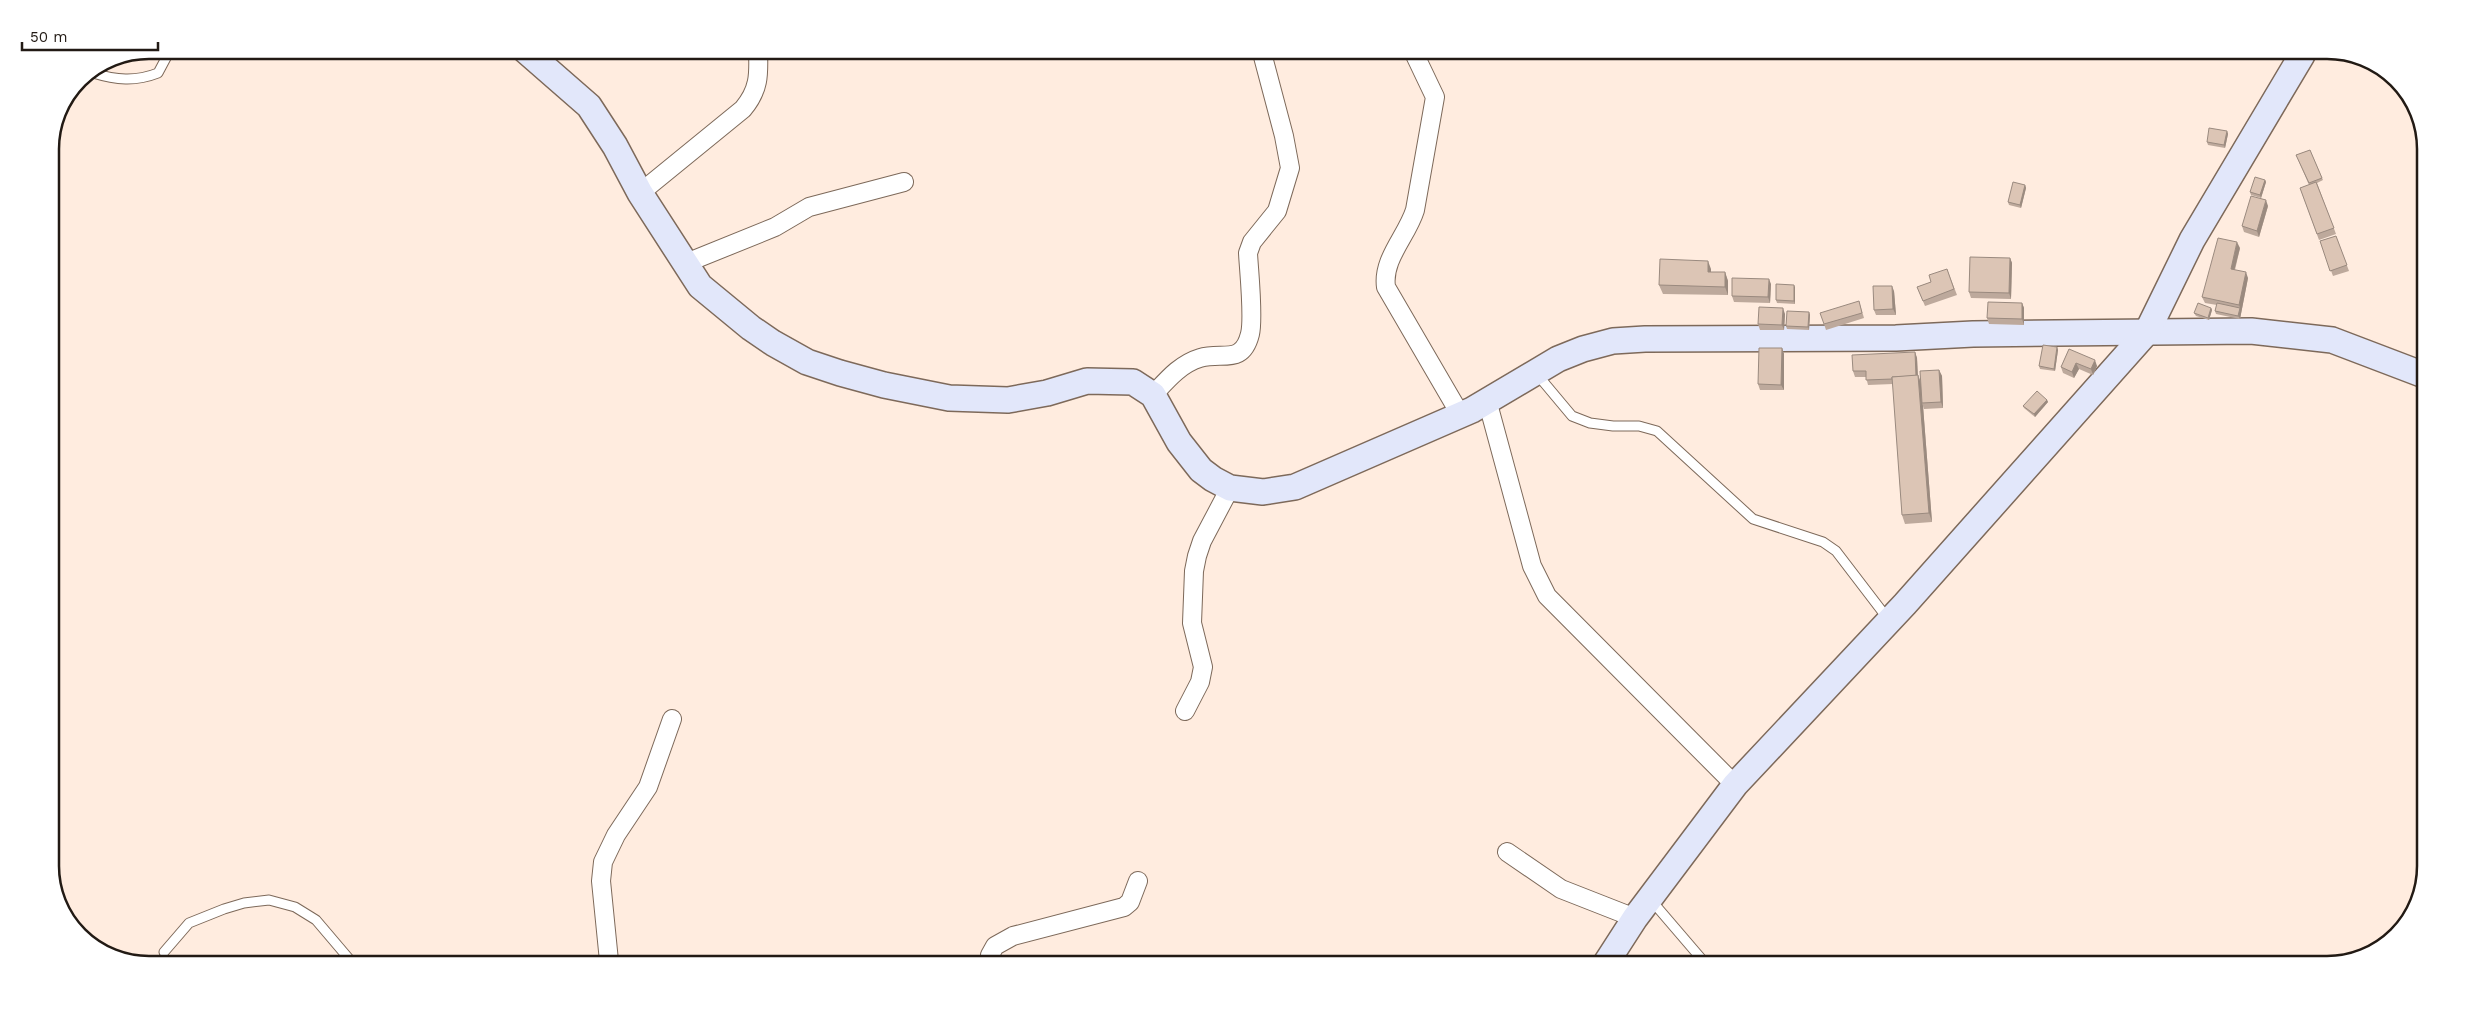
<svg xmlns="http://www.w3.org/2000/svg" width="2476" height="1015" font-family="'Work Sans',sans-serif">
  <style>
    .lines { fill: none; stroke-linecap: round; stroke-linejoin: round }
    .lane-casing { stroke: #7d695a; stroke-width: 11 }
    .street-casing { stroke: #7d695a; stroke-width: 20 }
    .secondary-casing { stroke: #7d695a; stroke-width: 28 }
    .lane { stroke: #fff; stroke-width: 9 }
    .street { stroke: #fff; stroke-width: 18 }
    .secondary { stroke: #e2e7fa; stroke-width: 25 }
    .wall { fill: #bda99c }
    .shaded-wall { fill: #9a8a7f }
    .building { fill: #dcc5b5; stroke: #9a8a7f }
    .rim { fill: none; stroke: #221a14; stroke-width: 2.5 }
  </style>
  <rect width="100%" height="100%" fill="#ffecdf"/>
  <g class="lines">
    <g class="lane-casing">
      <g id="lane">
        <path d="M93,73c23,7 42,9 65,0l8,-15 1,-8"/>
        <path d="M1536,373l36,43 18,7 23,3h26l18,5 96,88 70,23 13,9 52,68"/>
        <path d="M1651,900l54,63"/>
        <path d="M164,952l25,-29 35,-14 20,-6 25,-3 26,7 21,13 34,40"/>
      </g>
    </g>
    <g class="street-casing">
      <g id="street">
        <path d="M1414,53l21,44 -20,113c-8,26 -33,49 -29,77l74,127"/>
        <path d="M640,193l103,-84c16,-19 16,-34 15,-58"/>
        <path d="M686,263l89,-36 34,-20 95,-25"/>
        <path d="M1153,395c14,-15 27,-31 47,-37 22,-7 42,8 50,-24 4,-16 -1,-62 -2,-81l4,-11 25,-31 13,-43 -6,-32 -22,-83"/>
        <path d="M1487,400l45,166 15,30 188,189"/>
        <path d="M1185,711l15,-29 3,-15 -11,-44 2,-52 3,-15 5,-15 28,-53"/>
        <path d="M1507,852l54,37 74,29"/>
        <path d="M609,961l-8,-80 2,-19 13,-27 32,-48 24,-68"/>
        <path d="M991,962l-1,-7 5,-9 18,-10 111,-29 6,-5 8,-21"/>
      </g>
    </g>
    <g class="secondary-casing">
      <g id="secondary">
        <path d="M526,51l63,55 26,40 25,47 60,93 51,42 22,15 34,19 33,11 44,12 65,13 59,2 39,-7 40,-12 46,1 20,13 26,47 22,28 12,9 17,9 33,4 32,-5 177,-77 86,-51 25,-10 30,-8 32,-2 251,-1 77,-4 278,-3 81,9 92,35"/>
        <path d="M1606,963l29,-45 100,-133 170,-181 242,-272 45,-92 110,-185"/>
      </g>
    </g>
    <use href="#lane" class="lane"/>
    <use href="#street" class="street"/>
    <use href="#secondary" class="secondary"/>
  </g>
  <g class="wall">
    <path d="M2227,131l1,3 -3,14 -17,-3 -1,-3z"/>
    <path d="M2310,150l13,30 -6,3 19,51 -17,6 -19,-52 9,-3 -13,-30z"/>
    <path d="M2265,180l1,2 -5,16 -10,-3 -1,-3z"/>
    <path d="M2025,185l1,3 -5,20 -12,-3 -1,-3z"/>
    <path d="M2268,206l-9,31 -15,-5 -2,-6z"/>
    <path d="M2336,236l13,35 -16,5 -13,-35z"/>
    <path d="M2240,248l-5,22 13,8 -8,41 -24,-5 -1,-3 2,-6 -12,-2 -3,-6z"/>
    <path d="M2010,258l2,5 -1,36 -40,-1 -2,-6z"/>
    <path d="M1711,269v3h14l3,9v14l-65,-1 -4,-9z"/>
    <path d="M1947,269l10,26 -32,11 -8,-19 14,-5z"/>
    <path d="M1771,284l-1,19 -36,-1 -2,-6z"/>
    <path d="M1795,287v17l-18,-1 -1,-3z"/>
    <path d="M1894,291l2,24h-20l-2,-5z"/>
    <path d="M1859,301l5,17 -38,12 -2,-6z"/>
    <path d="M2022,303l2,5v17l-35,-1 -2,-6z"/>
    <path d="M2211,308l1,2 -3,10 -13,-4 -2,-3z"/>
    <path d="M1809,312l1,3 -1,15 -22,-1 -1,-3z"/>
    <path d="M1785,314l-1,16h-24l-2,-6z"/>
    <path d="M2057,347l1,3 -3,21 -15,-2 -1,-3z"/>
    <path d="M1782,348l2,6v36h-24l-2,-6z"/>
    <path d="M2069,349l28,17 -4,9 -14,-6 -5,9 -11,-5 -2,-6z"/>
    <path d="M1915,352l2,6 1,17 3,7 18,-12 3,6 1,32 -19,1 -1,-3 9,116 -27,2 -3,-9 -9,-131 -25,1 -2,-8h-11l-2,-6z"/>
    <path d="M2047,400l1,2 -13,15 -11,-9 -1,-2z"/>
  </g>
  <g class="shaded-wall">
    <path d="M2227,131l1,3 -3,14 -1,-3z"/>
    <path d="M2265,180l1,2 -5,16 -1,-3z"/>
    <path d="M2025,185l1,3 -5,20 -1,-3z"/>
    <path d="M2266,200l2,6 -9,31 -2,-6z"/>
    <path d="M2237,242l3,6 -7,27 -2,-6z"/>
    <path d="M2010,258l2,5 -1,36 -2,-6z"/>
    <path d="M1708,261l3,8v12l-3,-9z"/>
    <path d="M1725,272l3,9v14l-3,-8z"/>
    <path d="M2246,272l2,6 -8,41 -2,-3 2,-8 -1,-3z"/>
    <path d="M1769,279l2,5 -1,19 -2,-6z"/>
    <path d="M1794,285l1,2v17l-1,-3z"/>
    <path d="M1892,286l2,5 2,24 -3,-6z"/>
    <path d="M2022,303l2,5v17l-2,-6z"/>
    <path d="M1783,308l2,6 -1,16 -2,-5z"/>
    <path d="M2211,308l1,2 -3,10 -1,-2z"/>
    <path d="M1809,312l1,3 -1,15 -1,-3z"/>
    <path d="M2057,347l1,3 -3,21 -1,-2z"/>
    <path d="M1782,348l2,6v36l-3,-5z"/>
    <path d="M1915,352l2,6 1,25 -2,-5z"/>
    <path d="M2095,360l2,6 -4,9 -2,-6z"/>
    <path d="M2076,363l3,6 -5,9 -2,-6z"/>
    <path d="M1939,370l3,6 1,32 -2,-6z"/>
    <path d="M1918,375l3,9 1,19 1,3 9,116 -3,-9z"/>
    <path d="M2047,400l1,2 -13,15 -1,-3z"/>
  </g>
  <g class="building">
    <path d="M2209,128l18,3 -3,14 -17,-3z"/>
    <path d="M2310,150l12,28 -13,5 -13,-28z"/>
    <path d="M2255,177l10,3 -5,15 -10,-3z"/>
    <path d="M2013,182l12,3 -5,20 -12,-3z"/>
    <path d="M2316,182l18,46 -17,6 -17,-46z"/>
    <path d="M2251,196l15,4 -9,31 -15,-5z"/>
    <path d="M2336,236l11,29 -17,6 -10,-30z"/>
    <path d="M2218,238l19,4 -6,27 15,3 -7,33 -37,-8z"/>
    <path d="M1970,257l40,1 -1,35 -40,-1z"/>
    <path d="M1660,259l48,2v11h17v15l-66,-2z"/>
    <path d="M1947,269l7,20 -31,12 -6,-14 14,-5 -2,-7z"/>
    <path d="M1732,278l37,1 -1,18 -36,-1z"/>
    <path d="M1776,284l18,1v16l-18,-1z"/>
    <path d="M1873,286h19l1,23 -19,1z"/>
    <path d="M1859,301l3,12 -38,11 -4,-11z"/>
    <path d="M1988,302l34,1v16l-35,-1z"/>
    <path d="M2198,303l13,5 -3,10 -14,-5z"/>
    <path d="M2217,303l23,5 -2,8 -23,-5z"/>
    <path d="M1759,307l24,1 -1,17 -24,-1z"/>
    <path d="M1787,311l22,1 -1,15 -22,-1z"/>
    <path d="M2043,345l14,2 -3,22 -15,-3z"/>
    <path d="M1759,348h23l-1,37 -23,-1z"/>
    <path d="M2069,349l26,11 -4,9 -15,-6 -4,9 -11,-5z"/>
    <path d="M1915,352l1,24 -24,1v2l-26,1v-9h-13l-1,-16z"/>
    <path d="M1939,370l2,32 -19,1 -2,-32z"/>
    <path d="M1918,375l11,138 -27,2 -10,-138z"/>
    <path d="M2037,391l10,9 -13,14 -11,-8z"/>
  </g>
  <path d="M0 0H2476V1015H0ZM149 59H2327A90 90 0 0 1 2417 149V866A90 90 0 0 1 2327 956H149A90 90 0 0 1 59 866V149A90 90 0 0 1 149 59Z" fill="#fff" fill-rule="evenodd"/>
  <path class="rim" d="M149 59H2327A90 90 0 0 1 2417 149V866A90 90 0 0 1 2327 956H149A90 90 0 0 1 59 866V149A90 90 0 0 1 149 59Z"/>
  <path d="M22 42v8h136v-8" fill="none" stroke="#221a14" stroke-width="2.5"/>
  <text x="30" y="42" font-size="15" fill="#221a14" stroke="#ffffff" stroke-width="4" paint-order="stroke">50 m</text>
</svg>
